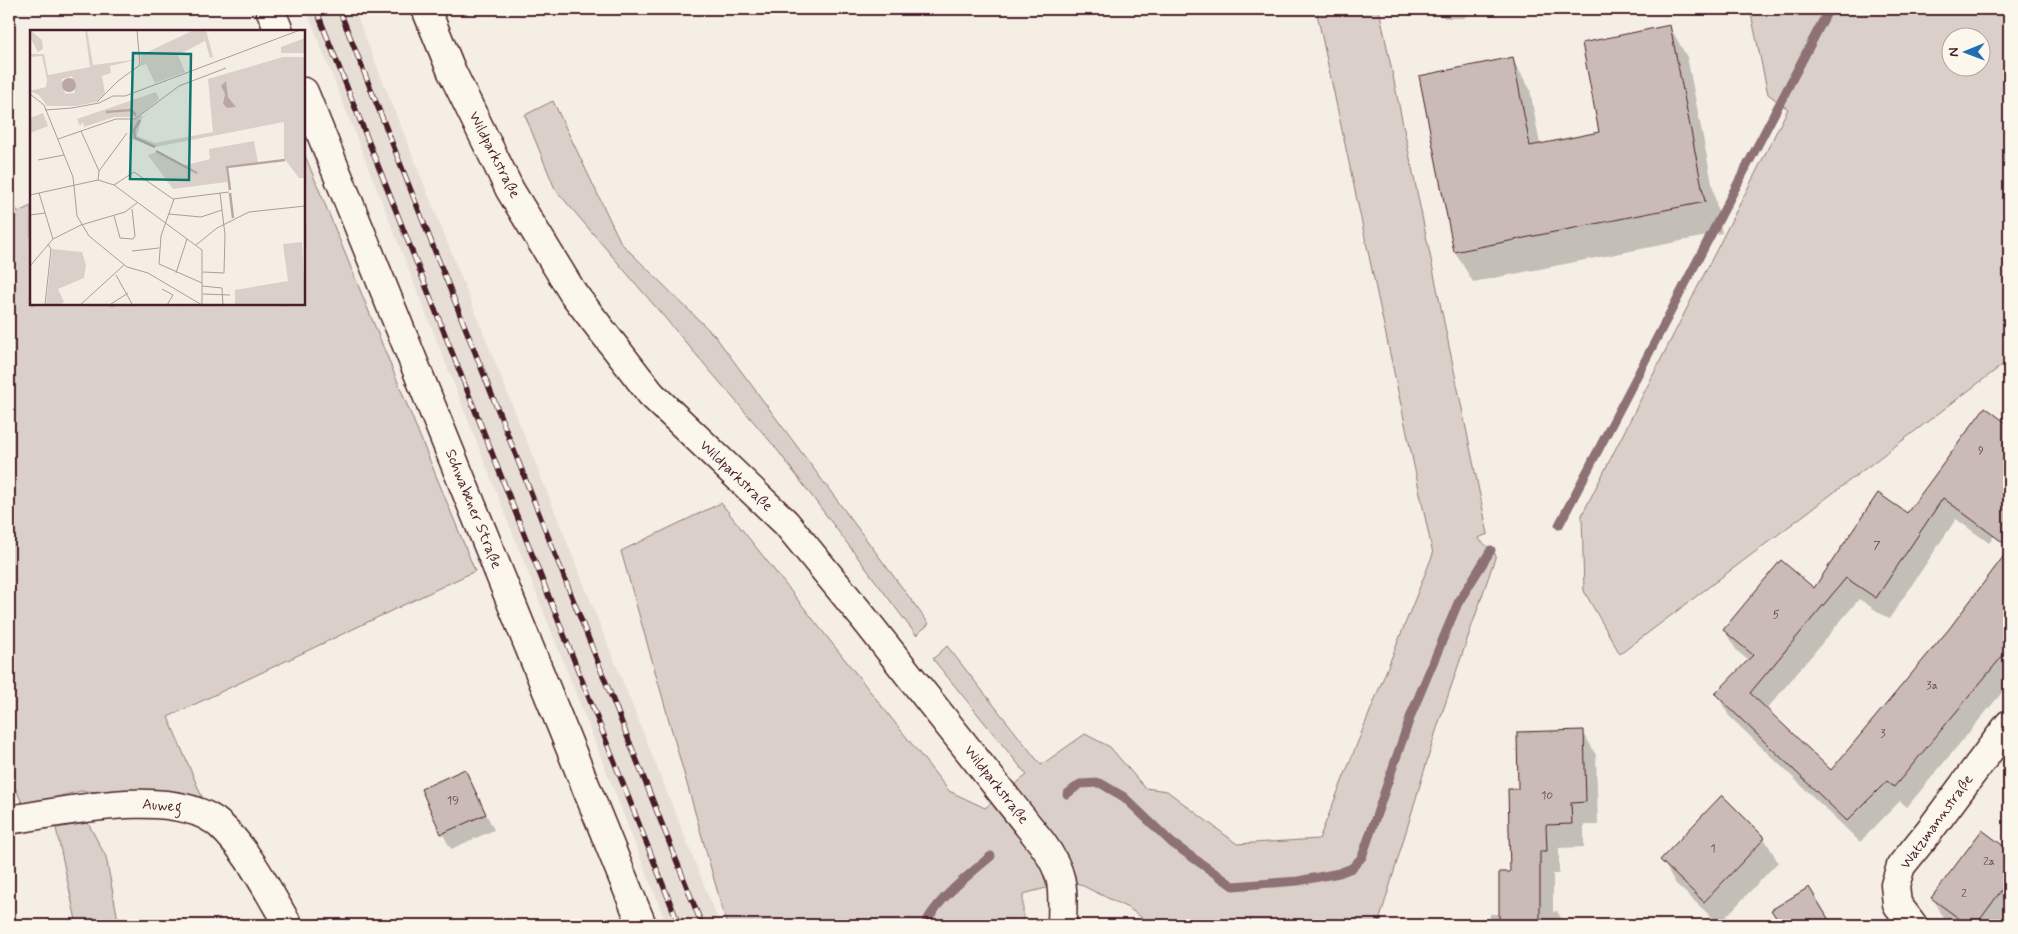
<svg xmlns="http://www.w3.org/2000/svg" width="2018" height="934" font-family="Mynerve,sans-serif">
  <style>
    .built { fill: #e7dfd6 }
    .green { fill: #dbd0c9; stroke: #92787a; fill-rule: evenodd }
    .shadow { fill: #0003 }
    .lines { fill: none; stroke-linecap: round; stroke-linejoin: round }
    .stream { stroke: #8d7174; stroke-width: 9 }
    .building { fill: #cabbb6; stroke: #4a1f2b }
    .street-casing { stroke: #4a1f2b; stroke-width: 31 }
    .street { stroke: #fbf7ec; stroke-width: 28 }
    .rail-casing { stroke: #4a1f2b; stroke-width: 5.5 }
    .rail { stroke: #fbf7ec; stroke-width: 4; stroke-dasharray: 11; stroke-linecap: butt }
    .labels { text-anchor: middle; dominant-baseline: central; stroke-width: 4; stroke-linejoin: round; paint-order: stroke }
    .number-label { font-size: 12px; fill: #6a464e }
    .street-label { font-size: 15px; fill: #4a1f2b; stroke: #fbf7ec }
    .inset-river { fill: none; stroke: #baa7a5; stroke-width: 2.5 }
    .inset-road { fill: none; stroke: #b09b9a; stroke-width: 1 }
    .view { fill: #0f766e; fill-opacity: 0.15; stroke: #0f766e; stroke-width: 2.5 }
    .inset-edge { fill: none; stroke: #4a1f2b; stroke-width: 2.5 }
  </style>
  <rect width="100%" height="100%" fill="#f4eee4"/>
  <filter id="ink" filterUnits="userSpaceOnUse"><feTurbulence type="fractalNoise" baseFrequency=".02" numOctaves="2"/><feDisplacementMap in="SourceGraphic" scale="10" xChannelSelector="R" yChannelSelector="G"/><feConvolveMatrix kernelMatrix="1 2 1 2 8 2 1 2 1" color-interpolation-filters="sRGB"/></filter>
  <g filter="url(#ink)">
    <path class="built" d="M306,9h48l366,916h-53z"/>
    <g class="green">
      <path d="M1316,9h63l109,525 -10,4 18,17 -59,173 -59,197h-226l-22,-16 -57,-28 -50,13v31h-296l-106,-374 100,-48 228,288 36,17 42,-33 -94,-116 14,-13 94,119 44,-31 25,13 35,41 22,3 70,53 82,-5 114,-285z"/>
      <path d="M1750,9h259v351l-389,294 -36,-63 -2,-76 206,-406 -20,-15zM1950,38h30v30h-30z"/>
      <path d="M553,101l68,142 94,93 214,288 -13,11 -141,-188 -220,-258 -30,-74z"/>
      <path d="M304,153l171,418 -307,146 34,80 -121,-6 -58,14 -14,-31v-579l9,17 13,-6v98h273z"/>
      <path d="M88,823l18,34 13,68h-42l-21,-97z"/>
    </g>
    <g class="shadow">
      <path d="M1430,9h45l-11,9h-19z"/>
      <path d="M1670,27l17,30 35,176 -249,49 -18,-30 57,-193 18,30 10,56 60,-12z"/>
      <path d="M1985,408l24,18v90l-20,27 -33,-24 -67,100 -30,-20 -93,111 65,62 119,-142 59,-79v133l-102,123 -7,-6 -40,41 -131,-126 -12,-22 32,-33 -12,-10 -13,-21 91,-40 92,-76z"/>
      <path d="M1583,732l13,23 2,70h-14v22l-25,1v26h-6v38l4,-1 8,14h-75v-11h10l11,-40 8,-84z"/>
      <path d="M465,770l29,60 -43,19 -9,-16z"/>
      <path d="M1982,831l27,20v71l-2,3h-56l-5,-3 -13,-24z"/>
      <path d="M1764,838l14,24 -59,62 -43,-40 -14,-24z"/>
    </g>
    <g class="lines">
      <g class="stream">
        <path d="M1559,525l270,-516"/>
        <path d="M1067,794l13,-10 20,-1 24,14 48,46 61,43 65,-5 41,-8 13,-5 10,-11 49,-142 47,-112 33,-53"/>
        <path d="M925,925c10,-24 46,-52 66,-69"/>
      </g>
    </g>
    <g class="building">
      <path d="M1670,25l35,177 -251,50 -35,-176 94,-19 17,89 69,-14 -17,-89z"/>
      <path d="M1985,407l24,18v122l-66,-49 -67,100 -30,-20 -96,115 81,77 118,-141 60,-80v99l-115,139 -7,-6 -40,40 -132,-127 38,-39 -30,-25 58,-70 33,28 64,-95 29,20z"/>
      <path d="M1584,730l2,72 -15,1 1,21 -26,1 1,26h-7v74h-41v-53h11l-2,-83h10l-1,-57z"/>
      <path d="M465,769l21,45 -45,20 -20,-45z"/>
      <path d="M1722,795l43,43 -61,64 -44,-42z"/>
      <path d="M1982,830l27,20v30l-33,45h-8l-37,-27z"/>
      <path d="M1809,887l23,38h-51l-10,-15z"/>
    </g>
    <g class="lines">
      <g class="street-casing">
        <g id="street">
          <path d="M270,9l9,22"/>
          <path d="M426,9l26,63 58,118 63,103 78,101 135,129 77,94 179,226c23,32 21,44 20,82"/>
          <path d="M304,92l338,833"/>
          <path d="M9,820c54,-8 167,-35 211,5 29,27 48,66 68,100"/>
          <path d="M1913,925l-16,-21 -2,-19 6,-19 29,-36 79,-106"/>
        </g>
      </g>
      <use href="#street" class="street"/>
      <g class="rail-casing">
        <g id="rail">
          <path d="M316,9l363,916"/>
          <path d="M339,9l363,916"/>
        </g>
      </g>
      <use href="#rail" class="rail"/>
    </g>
  </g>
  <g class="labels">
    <g class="number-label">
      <text x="1981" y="451">9</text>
      <text x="1877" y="546">7</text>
      <text x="1776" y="615">5</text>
      <text x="1932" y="686">3a</text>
      <text x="1883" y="734">3</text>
      <text x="1547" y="796">10</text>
      <text x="453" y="801">19</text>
      <text x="1713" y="849">1</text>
      <text x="1989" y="862">2a</text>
      <text x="1964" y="894">2</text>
    </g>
    <g class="street-label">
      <text transform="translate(494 155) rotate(63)">Wildparkstraße</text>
      <text transform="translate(736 476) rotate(44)">Wildparkstraße</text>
      <text transform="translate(473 509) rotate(68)">Schwabener Straße</text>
      <text transform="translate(996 785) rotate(52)">Wildparkstraße</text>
      <text transform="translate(162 806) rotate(4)">Auweg</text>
      <text transform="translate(1937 822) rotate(-54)">Watzmannstraße</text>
    </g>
  </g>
  <g transform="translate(30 30)">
    <rect width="275" height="275" fill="#f4eee4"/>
    <path d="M0,0l12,10 1,9 -5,3 -8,-15zM55,0h2l6,35 47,-6 -30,7 1,7 -9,3 3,17 -9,9 -20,4h-29l-8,-11 -9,-4 16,-4 1,-7 -5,-24 -12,1v-3h14l4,21 42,-8zM42,46l3,17 -10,1 -3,-15zM164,0h12l7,27 -3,1 -7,-25 2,8 -27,14 7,17 -30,11 -9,-19 -5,2v-11zM275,8v15h-24v-6zM253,27h22v121h-6l-15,-20v-36l-129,25 -26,-9 5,-21h-20l-30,10 -1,-5 -3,4 -3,-7 79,-27 3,7 -19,16 2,2 8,-4 -8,5 -5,18 18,7 58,-11 -5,-53zM13,83l5,13 -18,7v-15zM224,111l4,22 -32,4 1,15 -54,7 -25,-34 9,-3 25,14 28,-7 -1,-10zM272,212l3,63h-70v-15l53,-9 -5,-37zM22,219l30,3 4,13 -2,13 -26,11 6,13 -5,3h-13z" fill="#dbd0c9" fill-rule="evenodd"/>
    <path d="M32 55a7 7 0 1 1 14 0a7 7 0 1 1-14 0ZM196,51l2,16 8,10 -9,1 -4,-4 2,-10 -4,-8z" fill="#baa7a5"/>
    <path class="inset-river" d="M76,82l25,-2 5,5M110,90l-6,10 1,8 20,9M126,121l41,22M200,160l-3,-23 58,-7M200,163l3,25"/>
    <path class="inset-road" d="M0,64l14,11 29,72 4,39 12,20 38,31 21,6 54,32M67,72l21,-21 22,-16 -3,-35M15,80l27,-2 27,-5 14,-7h12l175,-66M51,101l18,40 -1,9M28,109l58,-20h19l44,-33 47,-18M8,130l26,-5M69,141l28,-38M84,155l20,-13 39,27 56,-7M9,163l14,46M0,165l68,-15 16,5 88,65v54M144,169l-13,37 -2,28 43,19M139,184l32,3 21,-7M0,185l15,-2M84,186l6,22 13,1 2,-3 -3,-27M166,215l21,-17 32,-16 56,-6M102,221l27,-3M0,236l23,-27 28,-14 44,-13 12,-9M173,242l21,1 1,-38 -5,-42M146,243l11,-34M86,245l16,29M172,256l20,2 1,17M132,259l11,6 -6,10M173,264l27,1M81,274l17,-11M15,275l6,-56 -3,-5M50,275l44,-40"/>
    <path class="view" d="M103,23l58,1 -2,126 -59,-1z"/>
    <rect width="275" height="275" class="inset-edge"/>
  </g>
  <rect width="2018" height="934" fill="none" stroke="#fbf7ec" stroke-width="30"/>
  <rect x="15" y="15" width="1988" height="904" fill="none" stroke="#4a1f2b" stroke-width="2" filter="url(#ink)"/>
  <g transform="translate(1966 52) rotate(269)"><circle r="24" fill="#fbf7ec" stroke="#b4a19f"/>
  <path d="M0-4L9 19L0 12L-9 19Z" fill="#1f6fb2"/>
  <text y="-8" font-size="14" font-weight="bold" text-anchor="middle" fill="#4a1f2b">N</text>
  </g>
</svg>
